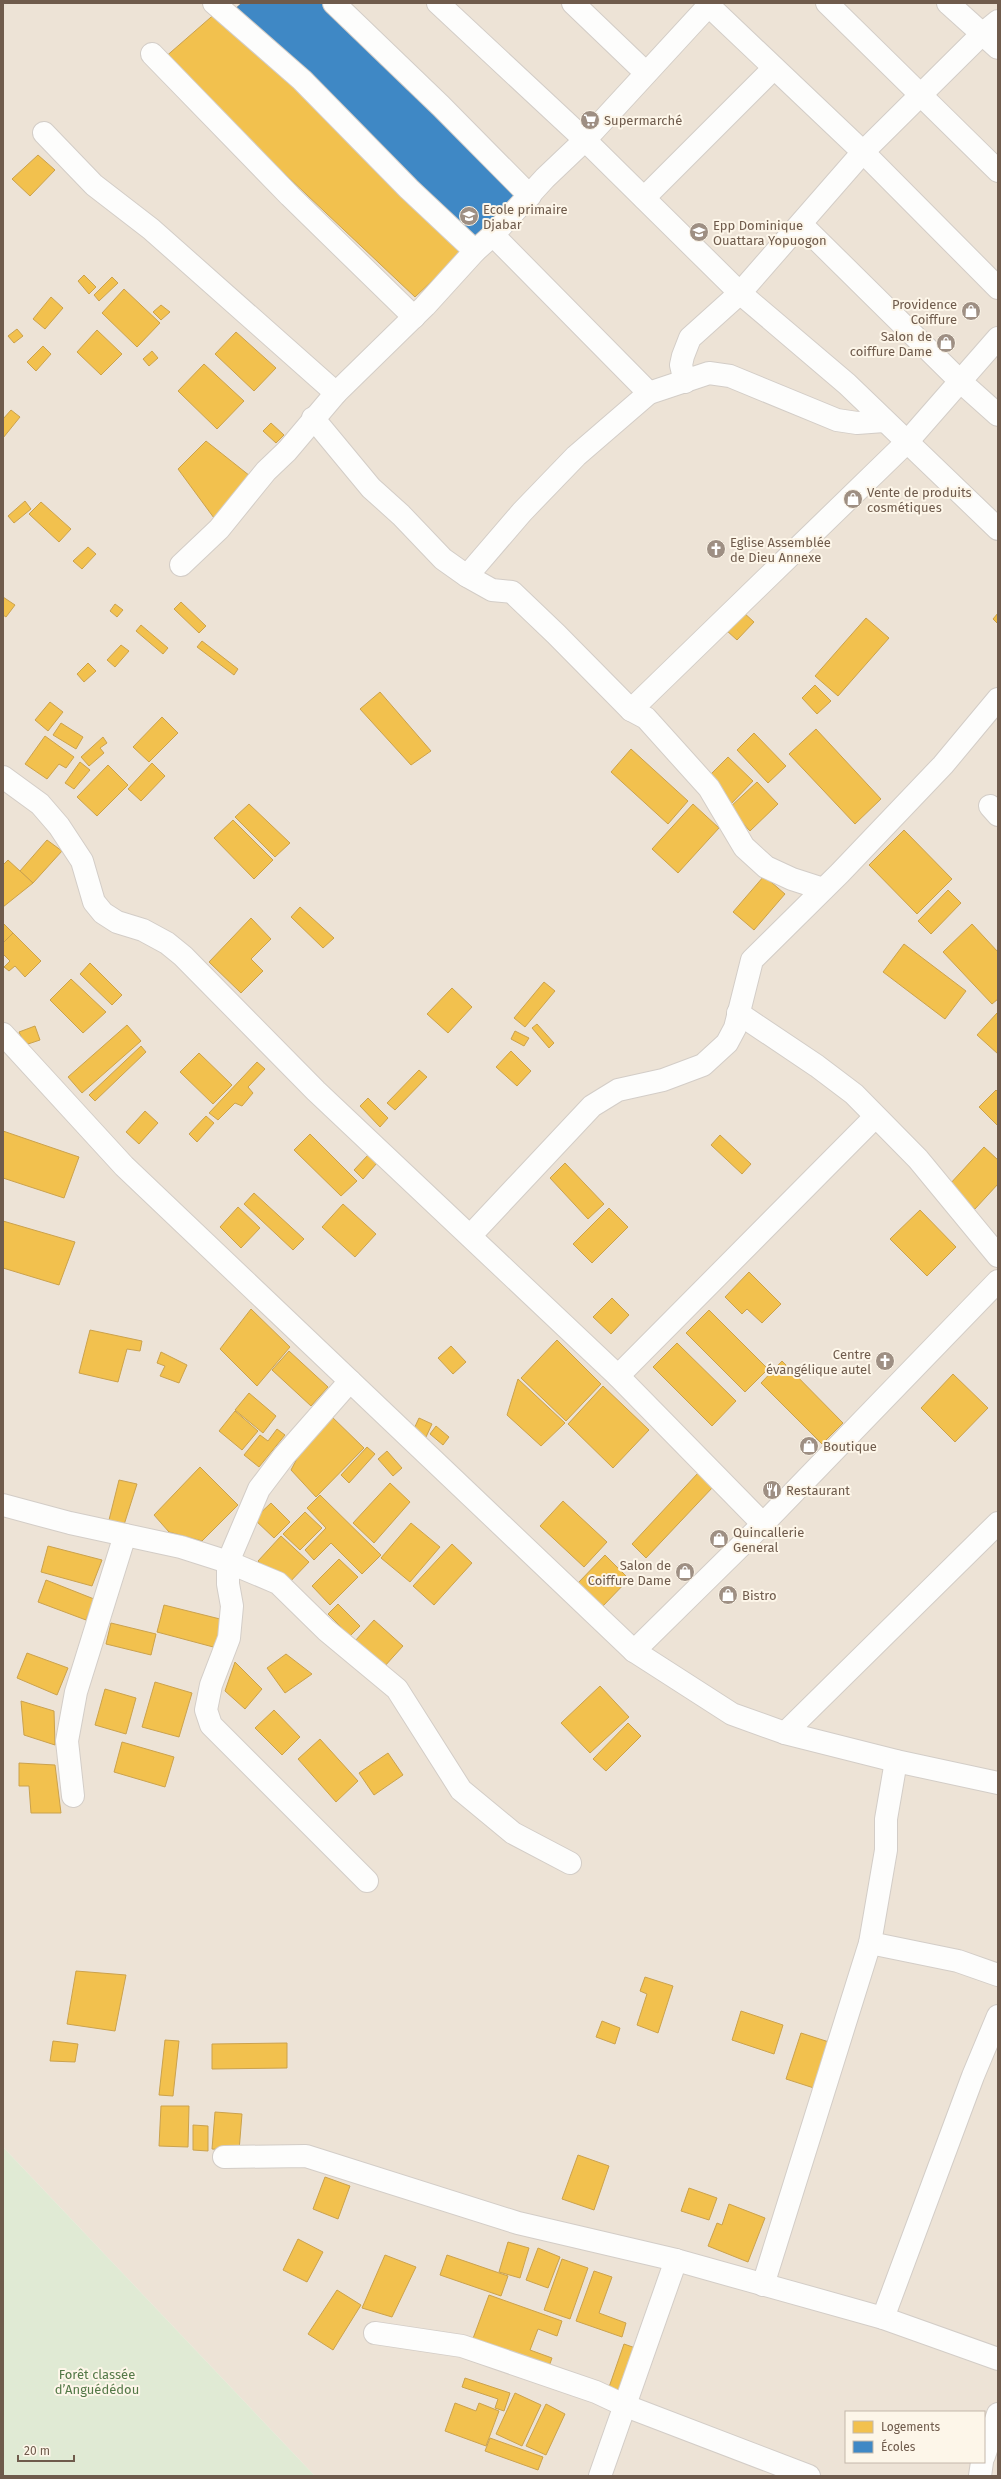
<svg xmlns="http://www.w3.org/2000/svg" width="1001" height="2479" font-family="'Fira Sans',sans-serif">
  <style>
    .residential { fill: #ede3d6; fill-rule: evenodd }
    .green { fill: #e0ead4 }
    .homes { fill: #f2c14e; stroke: #cba24d }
    .schools { fill: #3f88c5; stroke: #4d7aa1 }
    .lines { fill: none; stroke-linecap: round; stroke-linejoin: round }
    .minor-casing { stroke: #d3cdc7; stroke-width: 24 }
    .minor { stroke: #fdfdfc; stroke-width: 22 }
    .labels { text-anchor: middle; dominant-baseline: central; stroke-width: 4; stroke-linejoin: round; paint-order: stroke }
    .poi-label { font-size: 13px; fill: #6f5b4c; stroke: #fdf6e9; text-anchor: start }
    .park-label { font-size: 13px; fill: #547948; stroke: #fdf6e9 }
  </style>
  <rect width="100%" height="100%" fill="#f4f0e8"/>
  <path class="residential" d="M3,3h995v2473h-683l-312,-329zM846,2412h138v50h-138z"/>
  <path class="green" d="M3,2147l312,329h-312z"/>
  <g class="homes">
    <path d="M218,11l248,238 -51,48 -252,-238z"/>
    <path d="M38,155l17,15 -25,26 -18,-17z"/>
    <path d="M84,275l12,12 -7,7 -11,-13z"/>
    <path d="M112,277l6,6 -19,18 -5,-6z"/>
    <path d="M124,289l36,34 -23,24 -35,-34z"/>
    <path d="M51,297l12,11 -18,21 -12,-10z"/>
    <path d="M161,305l9,7 -9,8 -8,-8z"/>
    <path d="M17,329l6,7 -9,7 -6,-7z"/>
    <path d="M97,330l25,24 -21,21 -24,-23z"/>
    <path d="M236,332l40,36 -22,23 -39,-37z"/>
    <path d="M43,346l8,8 -15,17 -9,-9z"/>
    <path d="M152,351l6,7 -9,8 -6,-7z"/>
    <path d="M204,364l40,37 -27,28 -39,-38z"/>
    <path d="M11,410l9,7 -17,21v-19z"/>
    <path d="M271,423l13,12 -8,8 -13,-12z"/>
    <path d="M206,441l44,35 -36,42 -36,-49z"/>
    <path d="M25,501l6,8 -17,14 -6,-7z"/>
    <path d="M41,502l30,27 -12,13 -30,-28z"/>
    <path d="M88,547l8,7 -14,15 -9,-8z"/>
    <path d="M3,597l12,8 -9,12 -3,-2z"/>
    <path d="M181,602l25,24 -7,7 -25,-24z"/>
    <path d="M115,604l8,6 -6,7 -7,-6z"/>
    <path d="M743,612l11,10 -17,18 -11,-10z"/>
    <path d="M998,613v11l-5,-5z"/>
    <path d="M866,618l23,20 -51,58 -23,-20z"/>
    <path d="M141,625l27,23 -5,6 -27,-23z"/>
    <path d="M202,641l36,28 -4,6 -37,-28z"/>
    <path d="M121,645l8,6 -14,16 -8,-7z"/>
    <path d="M88,663l8,8 -12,11 -7,-8z"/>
    <path d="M815,685l16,16 -14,13 -15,-16z"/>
    <path d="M380,692l51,59 -20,14 -51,-56z"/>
    <path d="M50,702l13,10 -15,19 -13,-11z"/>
    <path d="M162,717l16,16 -29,29 -16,-15z"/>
    <path d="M61,723l22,14 -7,12 -23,-14z"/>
    <path d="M816,729l65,70 -26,25 -66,-70z"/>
    <path d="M754,733l32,33 -18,17 -31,-33z"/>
    <path d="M45,736l29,21 -8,11 -7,-4 -12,15 -22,-15z"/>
    <path d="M103,737l4,6 -7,5 4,5 -15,13 -8,-9z"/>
    <path d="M631,749l57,52 -20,23 -57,-52z"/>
    <path d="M728,757l25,24 -22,23 -25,-25z"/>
    <path d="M80,762l10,8 -16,19 -9,-6z"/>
    <path d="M152,763l13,13 -24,25 -13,-12z"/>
    <path d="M108,765l20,20 -31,31 -20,-19z"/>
    <path d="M757,782l21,22 -28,27 -21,-23z"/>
    <path d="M249,804l41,39 -15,14 -40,-40z"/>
    <path d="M693,804l26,24 -41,45 -26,-24z"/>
    <path d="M233,820l40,40 -19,19 -40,-41z"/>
    <path d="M904,830l48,49 -35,35 -48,-49z"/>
    <path d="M47,840l15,11 -29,32 -13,-12z"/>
    <path d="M8,860l25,23 -30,24v-42z"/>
    <path d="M764,876l21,18 -31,36 -21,-18z"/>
    <path d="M948,890l13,13 -30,31 -13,-13z"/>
    <path d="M300,907l34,31 -11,10 -32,-31z"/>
    <path d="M251,918l20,21 -20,20 12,12 -22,22 -32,-31z"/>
    <path d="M3,923l10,10 -10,10z"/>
    <path d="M972,924l26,28v47l-6,5 -49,-52z"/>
    <path d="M13,933l28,28 -16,16 -10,-11 -6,5 -5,-4 6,-6 -7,-7v-11z"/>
    <path d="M904,944l62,47 -21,28 -62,-47z"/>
    <path d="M90,963l32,32 -10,10 -32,-31z"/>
    <path d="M71,979l35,33 -23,21 -33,-33z"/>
    <path d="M544,982l11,9 -30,36 -11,-9z"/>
    <path d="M452,988l20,19 -24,26 -21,-19z"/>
    <path d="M997,1013h1v41l-21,-19z"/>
    <path d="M537,1024l17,19 -5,5 -17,-20z"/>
    <path d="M127,1025l14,16 -59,52 -14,-16z"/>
    <path d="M35,1026l5,14 -15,5 -6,-13z"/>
    <path d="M515,1031l14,7 -5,8 -13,-7z"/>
    <path d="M141,1046l5,6 -51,49 -6,-6z"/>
    <path d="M511,1051l20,20 -14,15 -21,-19z"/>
    <path d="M199,1053l33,32 -19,19 -33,-32z"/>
    <path d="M257,1062l8,7 -17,18 5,6 -11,13 -7,-3 -17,17 -9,-7z"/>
    <path d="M419,1070l8,7 -32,33 -8,-7z"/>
    <path d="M996,1090l2,2v34l-19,-19z"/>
    <path d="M368,1098l20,20 -8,9 -20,-21z"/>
    <path d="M145,1111l13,12 -19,21 -13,-12z"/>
    <path d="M206,1116l8,7 -17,19 -8,-8z"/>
    <path d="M3,1131l76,26 -15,41 -61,-20z"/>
    <path d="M310,1134l47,47 -16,15 -47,-46z"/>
    <path d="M720,1135l31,29 -9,10 -31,-29z"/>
    <path d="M984,1147l14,13v24l-23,25 -26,-24z"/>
    <path d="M368,1155l9,8 -14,16 -9,-9z"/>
    <path d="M565,1163l39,41 -16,15 -38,-41z"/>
    <path d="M254,1193l50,46 -11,11 -49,-46z"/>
    <path d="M343,1204l33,30 -21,23 -33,-30z"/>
    <path d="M238,1207l22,21 -19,20 -21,-21z"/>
    <path d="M609,1208l19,19 -36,36 -19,-19z"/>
    <path d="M920,1210l36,37 -29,29 -37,-37z"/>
    <path d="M3,1221l72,21 -16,43 -56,-17z"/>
    <path d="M749,1272l32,32 -19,19 -15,-14 -5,5 -17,-17z"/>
    <path d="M612,1298l17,17 -18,19 -18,-17z"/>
    <path d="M251,1309l39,38 -33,39 -37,-37z"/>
    <path d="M709,1310l59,59 -23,23 -59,-59z"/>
    <path d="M90,1330l52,11 -2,10 -13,-2 -9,33 -39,-9z"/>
    <path d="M557,1340l44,44 -35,37 -45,-43z"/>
    <path d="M677,1343l59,58 -24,25 -59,-59z"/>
    <path d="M451,1346l15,16 -13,12 -15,-16z"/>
    <path d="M289,1351l39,36 -17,19 -39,-36z"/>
    <path d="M161,1352l26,13 -8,18 -19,-7 5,-10 -8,-3z"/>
    <path d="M782,1361l61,62 -21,21 -61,-61z"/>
    <path d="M953,1374l35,34 -33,34 -34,-34z"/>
    <path d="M518,1379l47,44 -24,23 -34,-31z"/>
    <path d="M603,1386l46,44 -36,38 -45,-44z"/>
    <path d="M249,1393l27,23 -13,17 -28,-23z"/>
    <path d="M235,1411l23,20 -16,19 -23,-19z"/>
    <path d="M329,1414l35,34 -48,49 -25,-27 19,-36z"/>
    <path d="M419,1418l13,6 -6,13 -13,-6z"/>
    <path d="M436,1426l13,11 -6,8 -13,-11z"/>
    <path d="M277,1429l8,6 -26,32 -15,-12 16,-20 8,6z"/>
    <path d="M367,1447l8,7 -26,29 -8,-8z"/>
    <path d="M387,1451l15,17 -9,8 -15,-17z"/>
    <path d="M200,1467l38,38 -36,36 -33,-9 -15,-17z"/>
    <path d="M698,1473l15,14 -67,71 -14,-14z"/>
    <path d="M119,1480l18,4 -14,44 -15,-4z"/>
    <path d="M390,1483l20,19 -36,41 -21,-20z"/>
    <path d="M320,1495l61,60 -19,19 -31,-31 -17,17 -9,-10 21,-22 -19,-20z"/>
    <path d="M563,1501l44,41 -23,25 -44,-41z"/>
    <path d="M271,1503l19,19 -16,16 -20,-19z"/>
    <path d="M305,1512l17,16 -22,22 -17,-16z"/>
    <path d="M411,1523l29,24 -30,35 -29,-24z"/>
    <path d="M281,1536l28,26 -24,25 -27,-26z"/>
    <path d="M452,1544l20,19 -38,42 -21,-19z"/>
    <path d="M48,1546l54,14 -10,26 -51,-14z"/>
    <path d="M605,1555l24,24 -27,28 -24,-24z"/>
    <path d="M339,1559l19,18 -28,28 -18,-19z"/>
    <path d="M46,1580l48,19 -8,21 -48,-18z"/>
    <path d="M338,1604l22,22 -10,10 -22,-22z"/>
    <path d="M164,1605l60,15 -7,28 -60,-16z"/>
    <path d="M374,1620l29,26 -19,21 -29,-26z"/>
    <path d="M111,1623l45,11 -5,21 -45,-11z"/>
    <path d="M27,1653l41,15 -11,27 -40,-17z"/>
    <path d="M286,1654l26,20 -27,19 -18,-25z"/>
    <path d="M235,1662l27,27 -17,20 -20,-18z"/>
    <path d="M155,1682l37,11 -13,44 -37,-10z"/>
    <path d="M600,1686l29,31 -39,36 -29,-30z"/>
    <path d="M105,1689l31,9 -10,36 -31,-9z"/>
    <path d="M21,1701l33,10 1,34 -31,-10z"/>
    <path d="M274,1710l26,27 -18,18 -27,-27z"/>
    <path d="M628,1723l13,13 -35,35 -13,-12z"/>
    <path d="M320,1739l38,42 -22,21 -38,-43z"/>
    <path d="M122,1742l52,15 -9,30 -51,-15z"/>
    <path d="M388,1753l15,22 -29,20 -15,-22z"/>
    <path d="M19,1763l36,2 6,48h-30l-2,-27h-10z"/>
    <path d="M76,1971l50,4 -11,56 -48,-7z"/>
    <path d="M645,1977l28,9 -15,47 -21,-8 10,-31 -7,-3z"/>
    <path d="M741,2011l42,14 -9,29 -42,-14z"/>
    <path d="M602,2021l18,7 -5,16 -19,-7z"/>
    <path d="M801,2033l31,10 -15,46 -31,-10z"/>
    <path d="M165,2040l14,1 -6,55 -14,-1z"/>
    <path d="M53,2041l25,3 -3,18 -25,-1z"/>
    <path d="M287,2043v25l-75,1v-25z"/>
    <path d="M161,2106h28l-1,41 -29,-1z"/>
    <path d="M215,2112l27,2 -3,37 -27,-2z"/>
    <path d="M193,2125l15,1v25l-15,-1z"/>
    <path d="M578,2155l31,11 -15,44 -32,-11z"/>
    <path d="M325,2177l25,9 -12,33 -25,-10z"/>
    <path d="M689,2188l28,10 -8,22 -28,-9z"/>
    <path d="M729,2204l36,14 -17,44 -40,-16 9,-23 5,2z"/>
    <path d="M298,2239l25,13 -16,30 -24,-12z"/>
    <path d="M508,2242l21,6 -9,30 -21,-6z"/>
    <path d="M538,2248l22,9 -12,31 -22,-8z"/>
    <path d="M385,2255l31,12 -24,50 -30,-9z"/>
    <path d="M447,2255l61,21 -7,20 -61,-21z"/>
    <path d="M562,2259l26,9 -18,51 -26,-9z"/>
    <path d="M594,2271l18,6 -13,36 27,10 -4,14 -46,-16z"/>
    <path d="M337,2290l24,15 -28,45 -25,-16z"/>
    <path d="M489,2295l73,26 -5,15 -19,-7 -8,21 22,8 -5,14 -76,-28z"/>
    <path d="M624,2344l17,6 -18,49 -16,-6z"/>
    <path d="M465,2378l45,15 -6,18 -9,-3 3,-9 -36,-12z"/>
    <path d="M515,2393l26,12 -19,41 -26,-12z"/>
    <path d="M455,2403l21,8 3,-8 20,8 -13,35 -41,-15z"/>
    <path d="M546,2404l19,10 -19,41 -20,-9z"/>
    <path d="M490,2438l53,19 -5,13 -53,-19z"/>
  </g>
  <path class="schools" d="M242,3h87l191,189 -50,49 -236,-231z"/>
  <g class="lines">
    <g class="minor-casing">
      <g id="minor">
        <path d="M214,3l88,77 107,109 66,62"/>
        <path d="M334,3l107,103 89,90"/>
        <path d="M438,3l147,137 155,153 107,91 151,145"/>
        <path d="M573,3l73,70"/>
        <path d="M706,3l157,149 135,136"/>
        <path d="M827,3l171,168"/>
        <path d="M948,3l50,45"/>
        <path d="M152,54l138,142 124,121"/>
        <path d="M44,133l50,52 57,44 185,164"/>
        <path d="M644,198l130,-130"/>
        <path d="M801,224l160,158 37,33"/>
        <path d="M493,235l156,158"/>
        <path d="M685,382l-4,-17 2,-9 7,-18 50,-45 123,-141 119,-118 16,-13"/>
        <path d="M313,418l58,70 30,27 42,44 24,17 25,14 20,2 44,42 75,76 15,8 63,70 35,59 22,20 26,12 31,10"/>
        <path d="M181,565l38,-36 47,-58 21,-20 49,-58 89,-87 50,-55 18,-16 52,-57 40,-38 126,-137"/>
        <path d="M467,576l55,-64 54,-56 73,-63 60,-20 21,3 107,44 20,3 27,-2"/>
        <path d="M631,710l276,-268 91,-104"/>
        <path d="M3,777l37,27 19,22 23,35 12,41 9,11 14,9 26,8 24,13 16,13 133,135 302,285 145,148"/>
        <path d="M990,806l8,9"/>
        <path d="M738,1013l79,53 37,28 64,65 80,97"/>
        <path d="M3,1034l121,132 510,485 98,63 53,19 111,28 102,22"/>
        <path d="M470,1236l122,-130 26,-16 45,-10 40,-15 24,-22 8,-15 17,-68 88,-87 103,-108 55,-66"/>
        <path d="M618,1376l257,-259"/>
        <path d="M350,1381l-66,75 -25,33 -31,73v22l4,22 -3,32 -18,47 -5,25 5,15 156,156"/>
        <path d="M3,1505l67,18 111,24 47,15 50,21 48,47 71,59 64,101 52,43 57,30"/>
        <path d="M634,1651l129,-127 235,-243"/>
        <path d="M785,1733l213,-210"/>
        <path d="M73,1796l-6,-55 9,-49 49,-157"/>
        <path d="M870,1943l16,-93v-31l10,-58"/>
        <path d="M224,2157l82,-1 212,67 158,37 207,58 115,41"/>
        <path d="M763,2285l107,-342 88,18 40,14"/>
        <path d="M883,2318l90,-242 25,-60"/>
        <path d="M375,2333l87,13 134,46 30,14 183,70"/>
        <path d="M984,2456l14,-42"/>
        <path d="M600,2476l76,-216"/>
        <path d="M980,2476l2,-14"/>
      </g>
    </g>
    <use href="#minor" class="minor"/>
  </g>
  <defs>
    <g id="supermarket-disc" transform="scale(1)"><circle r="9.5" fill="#9e8f83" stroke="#fdf6e9"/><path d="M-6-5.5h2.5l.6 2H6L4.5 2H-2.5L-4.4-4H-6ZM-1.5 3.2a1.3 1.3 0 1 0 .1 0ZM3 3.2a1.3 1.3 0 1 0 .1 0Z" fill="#fff"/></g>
    <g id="school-disc" transform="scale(1)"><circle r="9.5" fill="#9e8f83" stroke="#fdf6e9"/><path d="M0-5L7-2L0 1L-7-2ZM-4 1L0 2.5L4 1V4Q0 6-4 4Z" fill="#fff"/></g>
    <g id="shop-disc" transform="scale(1)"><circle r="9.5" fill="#9e8f83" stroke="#fdf6e9"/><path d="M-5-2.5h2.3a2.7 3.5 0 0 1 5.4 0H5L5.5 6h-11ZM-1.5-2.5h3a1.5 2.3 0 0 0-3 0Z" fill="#fff"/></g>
    <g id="church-disc" transform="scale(1)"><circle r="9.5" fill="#9e8f83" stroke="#fdf6e9"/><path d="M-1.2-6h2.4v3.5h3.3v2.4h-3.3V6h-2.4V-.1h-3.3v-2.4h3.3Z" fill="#fff"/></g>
    <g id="restaurant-disc" transform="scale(1)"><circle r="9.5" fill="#9e8f83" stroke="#fdf6e9"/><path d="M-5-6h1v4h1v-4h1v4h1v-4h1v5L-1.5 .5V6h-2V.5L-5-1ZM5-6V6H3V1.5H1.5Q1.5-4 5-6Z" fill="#fff"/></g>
  </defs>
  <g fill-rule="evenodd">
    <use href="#supermarket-disc" x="590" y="120"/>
    <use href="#school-disc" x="469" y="216"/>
    <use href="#school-disc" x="699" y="232"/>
    <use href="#shop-disc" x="971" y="311"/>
    <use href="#shop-disc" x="946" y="343"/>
    <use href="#shop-disc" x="853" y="499"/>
    <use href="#church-disc" x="716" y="549"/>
    <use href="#church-disc" x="885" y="1361"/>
    <use href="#shop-disc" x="809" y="1446"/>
    <use href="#restaurant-disc" x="772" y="1490"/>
    <use href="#shop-disc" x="719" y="1539"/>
    <use href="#shop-disc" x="685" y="1572"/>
    <use href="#shop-disc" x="728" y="1595"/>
  </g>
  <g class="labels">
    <g class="poi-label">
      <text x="604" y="120">Supermarché</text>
      <text x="483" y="209">Ecole primaire<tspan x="483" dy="15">Djabar</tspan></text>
      <text x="713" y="225">Epp Dominique<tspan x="713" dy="15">Ouattara Yopuogon</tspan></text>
      <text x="957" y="304" text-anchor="end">Providence<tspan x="957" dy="15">Coiffure</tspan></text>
      <text x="932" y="336" text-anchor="end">Salon de<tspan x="932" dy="15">coiffure Dame</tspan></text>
      <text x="867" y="492">Vente de produits<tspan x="867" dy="15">cosmétiques</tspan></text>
      <text x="730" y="542">Eglise Assemblée<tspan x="730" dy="15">de Dieu Annexe</tspan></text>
      <text x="871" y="1354" text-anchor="end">Centre<tspan x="871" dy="15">évangélique autel</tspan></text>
      <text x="823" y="1446">Boutique</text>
      <text x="786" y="1490">Restaurant</text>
      <text x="733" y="1532">Quincallerie<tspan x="733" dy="15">General</tspan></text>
      <text x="671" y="1565" text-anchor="end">Salon de<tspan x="671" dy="15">Coiffure Dame</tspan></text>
      <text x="742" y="1595">Bistro</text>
    </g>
    <g class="park-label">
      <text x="97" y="2374">Forêt classée<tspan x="97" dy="15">d’Anguédédou</tspan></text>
    </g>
  </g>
  <rect width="1001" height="2479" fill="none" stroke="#6f5b4c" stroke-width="8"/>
  <rect x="845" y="2411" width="140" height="52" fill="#fdf6e9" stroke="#c4b8aa"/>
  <rect x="853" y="2421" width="20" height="12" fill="#f2c14e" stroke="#c4b8aa"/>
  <text x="881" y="2431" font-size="12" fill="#6f5b4c">Logements</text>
  <rect x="853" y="2441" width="20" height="12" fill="#3f88c5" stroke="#c4b8aa"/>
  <text x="881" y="2451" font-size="12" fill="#6f5b4c">Écoles</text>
  <path d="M18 2455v6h56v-6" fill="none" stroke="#6f5b4c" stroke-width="2"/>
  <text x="24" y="2455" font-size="12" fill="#6f5b4c" stroke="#fdf6e9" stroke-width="3" paint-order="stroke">20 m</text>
</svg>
